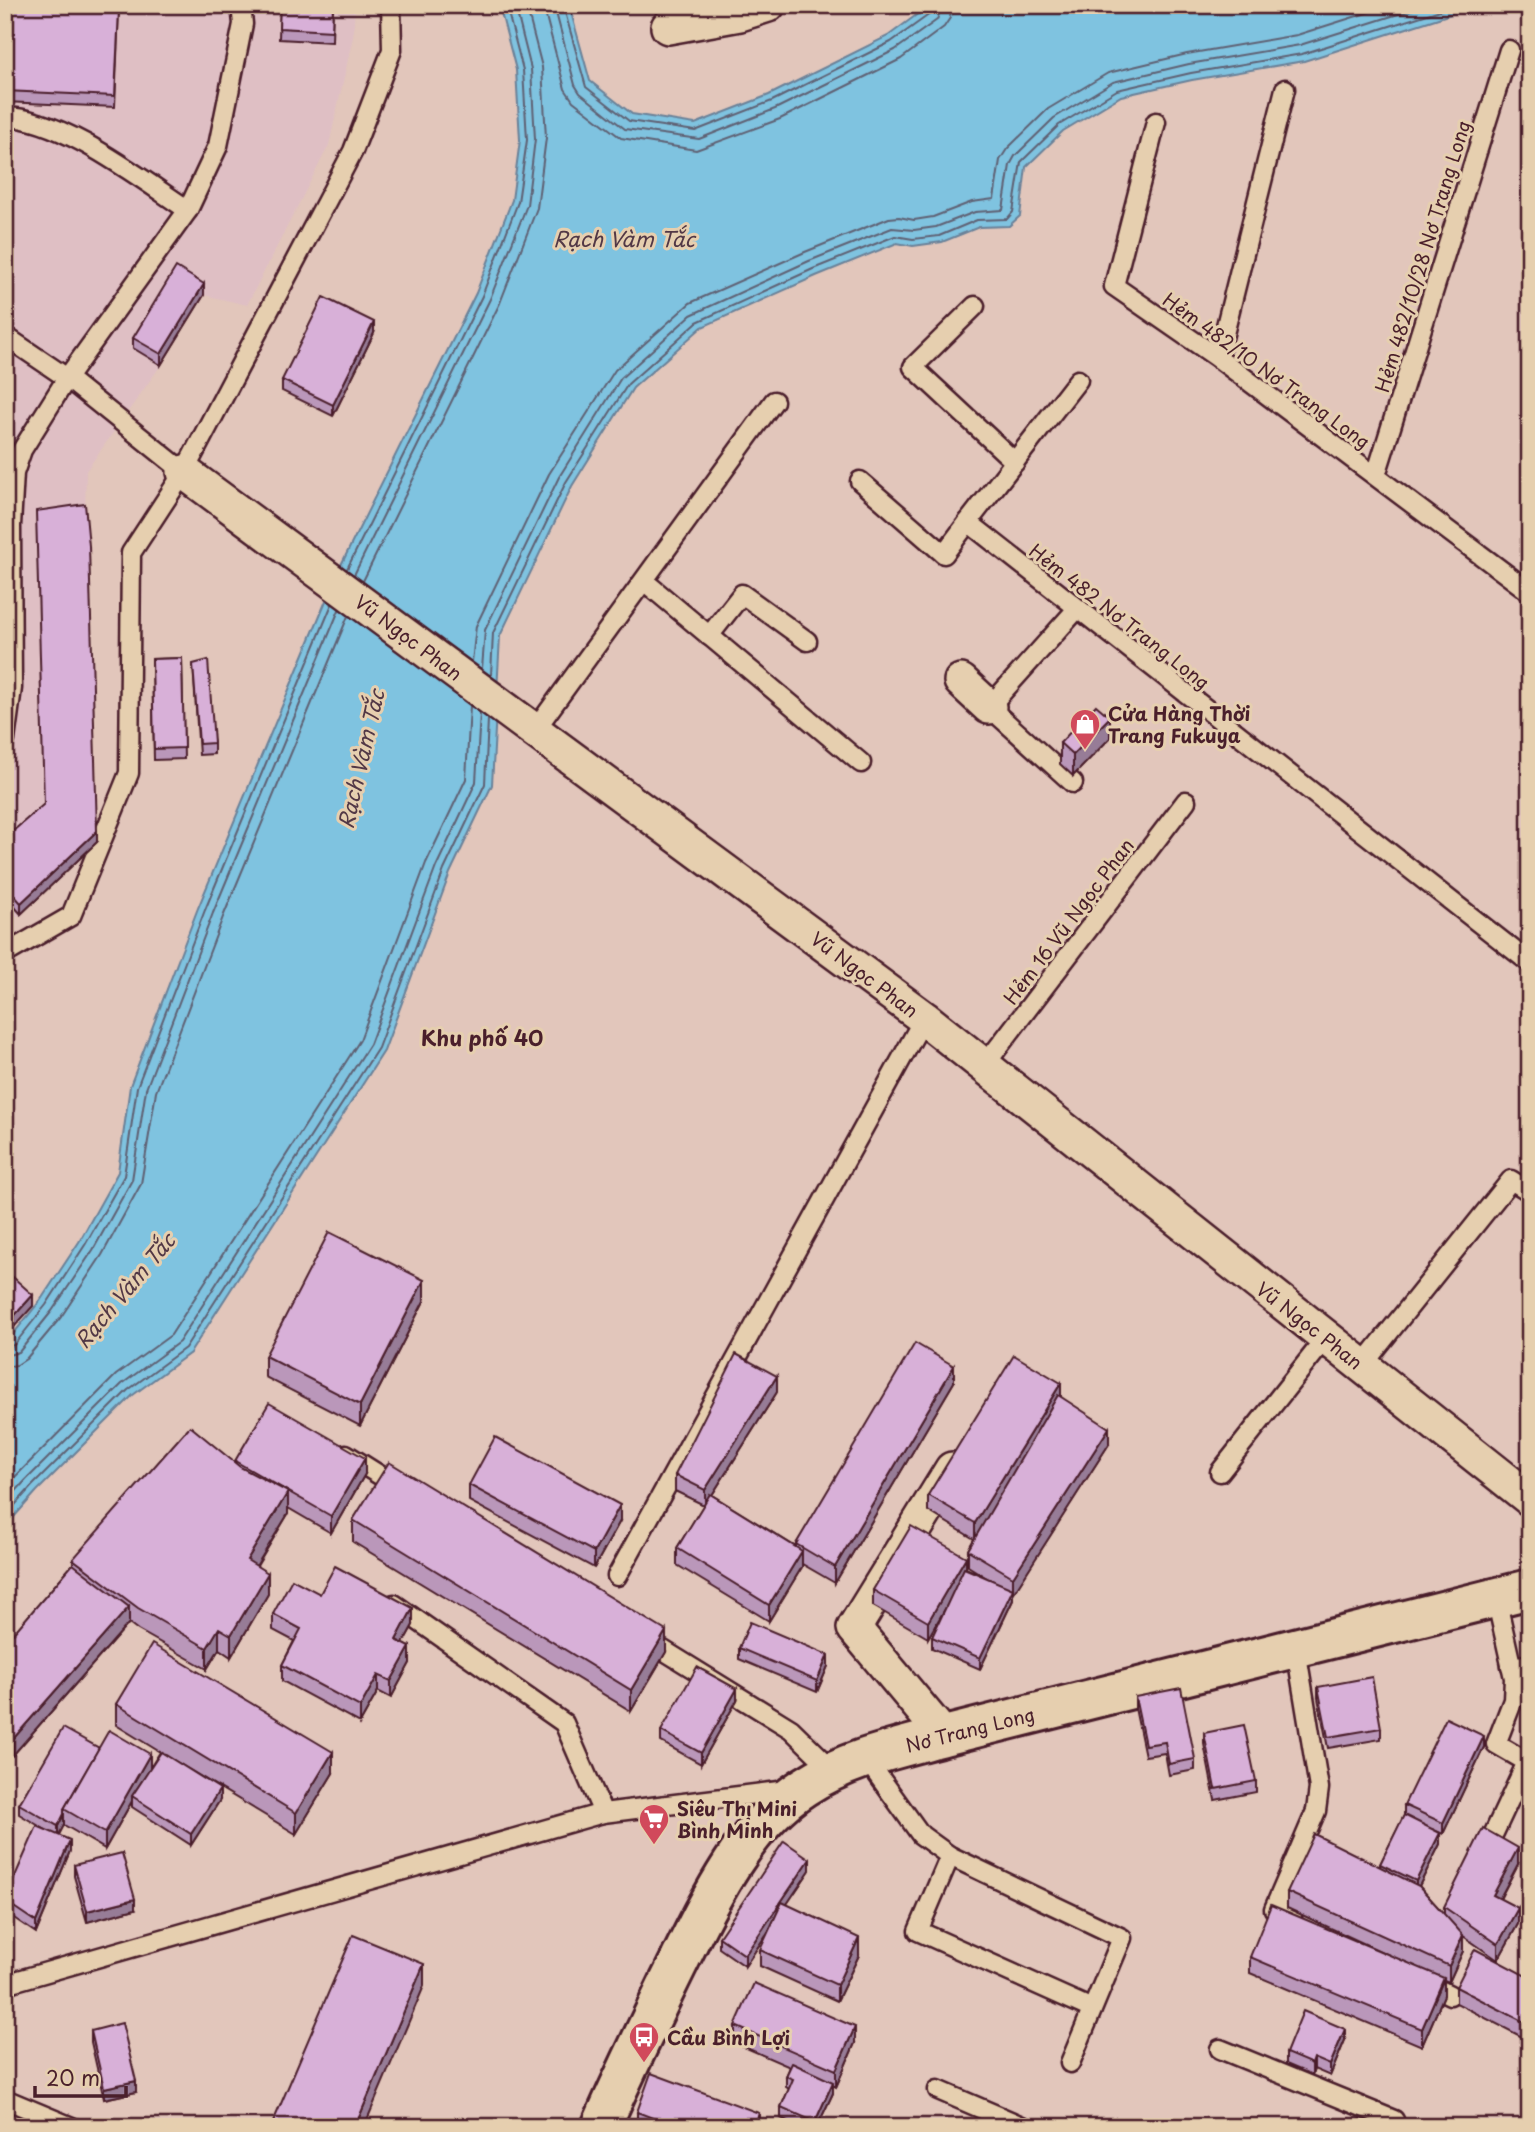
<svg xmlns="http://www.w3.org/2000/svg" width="1535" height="2132" font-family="'Playpen Sans',sans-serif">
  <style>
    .built { fill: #dfbfc4 }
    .water { fill: #7fc3e0; stroke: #6a8198; stroke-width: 2 }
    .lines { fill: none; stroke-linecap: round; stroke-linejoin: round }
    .shore { stroke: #5f6173; stroke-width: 2 }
    .service-casing { stroke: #4a1f2b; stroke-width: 23 }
    .minor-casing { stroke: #4a1f2b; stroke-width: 38 }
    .tertiary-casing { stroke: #4a1f2b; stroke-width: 44 }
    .service { stroke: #e6cfaf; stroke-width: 18 }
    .minor { stroke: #e6cfaf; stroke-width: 33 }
    .tertiary { stroke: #e6cfaf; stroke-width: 38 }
    .wall { fill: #ba97ba; stroke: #4a1f2b; stroke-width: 2 }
    .shaded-wall { fill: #977b97; stroke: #4a1f2b; stroke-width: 2 }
    .building { fill: #d8b0d8; stroke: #4a1f2b; stroke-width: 2 }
    .labels { text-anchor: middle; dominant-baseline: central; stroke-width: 6; stroke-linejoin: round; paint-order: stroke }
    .street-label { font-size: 19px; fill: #4a1f2b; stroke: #e6cfaf }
    .poi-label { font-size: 19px; font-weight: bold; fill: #4a1f2b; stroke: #e6cfaf; text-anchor: start }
    .water-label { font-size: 21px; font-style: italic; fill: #523846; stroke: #e6cfaf }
    .neighbourhood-label { font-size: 21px; font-weight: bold; fill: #4a1f2b; stroke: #e6cfaf }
  </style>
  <rect width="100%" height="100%" fill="#e2c6bb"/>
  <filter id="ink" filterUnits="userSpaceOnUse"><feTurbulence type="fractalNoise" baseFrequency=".0143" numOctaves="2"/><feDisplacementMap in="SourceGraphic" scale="14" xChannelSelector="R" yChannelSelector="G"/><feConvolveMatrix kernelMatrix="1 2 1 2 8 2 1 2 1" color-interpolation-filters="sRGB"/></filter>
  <g filter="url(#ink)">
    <path class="built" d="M5,5h350l-2,32 -24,108 -82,160 -43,-10 -43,70 -75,106 -1,44 12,327 -76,72 -16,10z"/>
    <path class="water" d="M499,5h70l21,76 42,33 63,10 74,-29 119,-59 42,-31h549l-175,56 -112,19 -71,16 -58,35 -37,36 -6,49 -11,10 -30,1 -37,15 -29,4 -16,-3 -81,33 -114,51 -69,61 -61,98 -72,150 -8,149 -42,88 -66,178 -194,302 -57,42 -96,96 -32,36v-183l35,-43 39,-59 39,-70 12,-86 68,-178 142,-341 136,-274 36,-93 8,-60 -4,-70z"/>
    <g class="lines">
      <g class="shore">
        <path d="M543,5l22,84 8,12 48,37 75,12 84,-31 121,-60 43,-32 6,-9 2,-13"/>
        <path d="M554,5l21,80 5,8 45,36 74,10 76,-30 120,-59 42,-30 5,-15"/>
        <path d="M563,5l23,82 43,34 66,10 77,-30 119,-59 39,-28 3,-9"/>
        <path d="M347,569l135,-273 36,-94 9,-62 -4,-70 -17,-65"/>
        <path d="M354,575l136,-276 37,-94 8,-66 -4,-70 -16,-64"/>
        <path d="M363,581l137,-278 37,-95 9,-70 -4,-71 -16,-62"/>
        <path d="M472,662l4,-36 73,-152 66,-104 75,-67 115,-51 84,-34 10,-1 15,3 19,-3 39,-15 22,-3 6,-39 7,-11 41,-40 60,-36 79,-19 110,-19 95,-30"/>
        <path d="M482,669l3,-39 74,-153 62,-99 70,-63 118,-54 83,-33 22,2 22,-3 39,-15 28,-2 7,-45 5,-9 39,-38 59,-36 76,-18 111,-19 127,-40"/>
        <path d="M491,675l2,-42 73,-151 62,-98 69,-62 116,-53 82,-33 18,3 26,-3 38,-16 30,-1 6,-7 8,-50 38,-37 58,-35 74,-17 111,-19 154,-49"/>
        <path d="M5,1347l9,-2 32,-40 39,-60 39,-69 13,-89 68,-177 127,-306"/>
        <path d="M5,1356l14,-4 33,-41 41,-61 39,-70 14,-91 67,-176 126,-303"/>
        <path d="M5,1367l12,-2 9,-6 35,-42 41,-62 39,-71 15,-92 67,-175 125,-301"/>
        <path d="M5,1487l111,-112 55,-40 189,-295 66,-177 40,-84 4,-73"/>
        <path d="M5,1503l21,-23 96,-96 57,-42 191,-298 66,-177 40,-85 4,-69"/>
        <path d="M5,1516l27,-30 96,-96 57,-42 193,-300 66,-178 41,-86 3,-65"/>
      </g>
      <g class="service-casing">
        <g id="service">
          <path d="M5,117c56,0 136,62 183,93l-121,168 -45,72 -8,23 -3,53 1,162 -7,52"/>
          <path d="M1156,122l-42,164 104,72 312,234"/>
          <path d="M188,210l30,-64 25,-122 -2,-19"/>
          <path d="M975,306l-62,61 102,95"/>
          <path d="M5,336l62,42 117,94"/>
          <path d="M1218,358l67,-269"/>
          <path d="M1376,475l133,-425"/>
          <path d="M860,481l84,73 24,-32 562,441"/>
          <path d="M968,522l110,-142"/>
          <path d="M644,581l217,182"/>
          <path d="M709,636l33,-42 65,47"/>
          <path d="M535,730l239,-329"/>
          <path d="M1073,783l-84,-76 88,-98"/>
          <path d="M5,954l66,-38 58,-143 2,-220 53,-81 169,-321 39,-101 -1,-45"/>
          <path d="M984,1066l202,-265"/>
          <path d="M1362,1366l149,-186 19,12"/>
          <path d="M346,1454l54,34"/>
          <path d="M1220,1472l106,-134"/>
          <path d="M617,1576l307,-558"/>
          <path d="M394,1604l170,119 39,90"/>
          <path d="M647,1640l144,89 42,41"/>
          <path d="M1511,1666l19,-1"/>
          <path d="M865,1757l56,78 29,21 172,82 -52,125"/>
          <path d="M1486,1850l41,-88 -31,-18 17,-44 1,-22 -18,-80"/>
          <path d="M950,1856l-32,75 174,78"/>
          <path d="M1292,1917l-18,-8 42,-98 3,-23 -23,-139"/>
          <path d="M1424,1982l26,13"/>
          <path d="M5,1984l598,-171 184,-23"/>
          <path d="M1220,2049l174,71"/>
          <path d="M938,2090l86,37"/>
          <path d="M5,2099l67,28"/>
        </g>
      </g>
      <g class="minor-casing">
        <g id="minor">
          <path d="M668,27l72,-13 28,-9"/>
          <path d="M184,472l740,546 606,481"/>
          <path d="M961,681l28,26"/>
          <path d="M944,1736l-90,-108 98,-159"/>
        </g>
      </g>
      <g class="tertiary-casing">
        <path id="tertiary" d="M601,2127c21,-49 45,-97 68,-145 33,-66 71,-154 135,-195 43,-28 91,-38 140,-51l586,-147"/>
      </g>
      <use href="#service" class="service"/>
      <use href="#minor" class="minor"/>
      <use href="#tertiary" class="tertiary"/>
    </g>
    <g class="wall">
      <path d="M5,5l114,4 -4,98 -110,-5z"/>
      <path d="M280,5h53l-1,37 -53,-3z"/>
      <path d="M204,295l-43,70 -28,-17v-10z"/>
      <path d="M374,333l-41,83 -51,-25v-11z"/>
      <path d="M182,658l2,101 -30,1 -2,-101z"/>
      <path d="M193,664l21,79v11l-15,1z"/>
      <path d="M1110,738l-37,38 -13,-12v-21z"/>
      <path d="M5,838l92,4 -76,72 -16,-18z"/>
      <path d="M424,1301l-64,125 -95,-49v-21z"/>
      <path d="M954,1382l-119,201 -33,-19v3l-33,54 -92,-56v-17l27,-43 -29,-14v-16l102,-83 -65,103 84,52v-3z"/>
      <path d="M1061,1397l48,47 -96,149v7l-33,69 -48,-21v-11l13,-28 -17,29 -55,-32v-16l93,-22 21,10 -19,-12v-16l6,-11 -46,-28v-16z"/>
      <path d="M235,1461l130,13 -34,59 -43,-25v6l-31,52 11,28 -37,63 -12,-8 -12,20 -69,-39 -9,-7 -116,132 -8,-6v-106l68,-79v-5l162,-95z"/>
      <path d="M469,1485l151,36 -26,47 -125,-67z"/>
      <path d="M353,1520l313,132 -35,59 -278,-169z"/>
      <path d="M320,1594l93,31 -10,18 7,20 -19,35 -13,-7 -18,32 -78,-42v-16l12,-24 -21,-11v-16z"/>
      <path d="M739,1648l89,18 -11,26 -78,-33z"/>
      <path d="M1318,1687l63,41v11l-53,9 -10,-50z"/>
      <path d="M1135,1697l60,62v11l-26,5 -4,-22 -20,3 -10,-48z"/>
      <path d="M737,1700l-36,64 -40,-22v-11z"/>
      <path d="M116,1704l217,69 -37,61 -126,-76 50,42 -29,45 -59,-38v-6l-27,48 -41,-24 -6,10 12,16 -34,82 -31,-21v-13l41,-69 -27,-16v-10l80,-56 51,20 10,-16 -44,-27z"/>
      <path d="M1204,1733l52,48v11l-41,8 -11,-56z"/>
      <path d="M1484,1747l-41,87 -9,-4 6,14 -21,42 25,28v-7l74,-43 -18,35 18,25 -20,36 -35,-24v15l-14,31 -5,-2v15l-22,51 -172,-73v-16l154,5 -117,-54v-16l93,-25v-3l24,-48v-11z"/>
      <path d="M74,1865l61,44 -48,13 -13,-46z"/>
      <path d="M810,1870l-24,35 73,50 -22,46 -77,-35v-16l9,-20 -24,36 -26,-18v-11z"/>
      <path d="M1530,1978v63l-74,-38v-16z"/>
      <path d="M735,2026l120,17 -19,44 -3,-2v8l-16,34h-16l-20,-9v-11l8,-18 -3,-2v-11l4,-9 -55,-24z"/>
      <path d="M91,2031l45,61 -32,7 -13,-57z"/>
      <path d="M1345,2040l-15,36 -16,-7 -2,6 -26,-11v-11z"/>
      <path d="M637,2112l122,15h-122z"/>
    </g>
    <g class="shaded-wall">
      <path d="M204,284v11l-43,70v-11z"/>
      <path d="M374,322v11l-41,83v-11z"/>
      <path d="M1110,717v21l-37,38v-21z"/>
      <path d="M97,831v11l-76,72v-11z"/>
      <path d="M424,1280v21l-64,125v-21z"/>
      <path d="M33,1295v11l-28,31v-11z"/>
      <path d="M954,1366v16l-119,201v-16z"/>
      <path d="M777,1376v16l-72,114v-16z"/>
      <path d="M1061,1383v16l-86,141v-17z"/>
      <path d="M1109,1428v16l-96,150v-17z"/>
      <path d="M365,1458v16l-34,59v-17z"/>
      <path d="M288,1492v22l-41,67v-21z"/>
      <path d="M620,1505v16l-26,47v-16z"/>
      <path d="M802,1551v16l-33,54v-16z"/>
      <path d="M966,1557v16l-38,65v-16z"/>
      <path d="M268,1573v21l-37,63v-22z"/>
      <path d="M1013,1589v11l-33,69v-11z"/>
      <path d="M129,1607v16l-116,132v-16z"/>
      <path d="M413,1608v17l-17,31v-16z"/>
      <path d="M219,1628v21l-12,20v-21z"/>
      <path d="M666,1631v21l-35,59v-21z"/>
      <path d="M410,1647v16l-19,35v-17z"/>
      <path d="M828,1655v11l-11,26v-11z"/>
      <path d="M378,1675v16l-18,32v-16z"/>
      <path d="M737,1689v11l-36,64v-11z"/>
      <path d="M1484,1736v11l-41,87v-11z"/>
      <path d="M333,1752v21l-37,61v-21z"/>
      <path d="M150,1754v16l-18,26v5l-27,48v-16z"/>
      <path d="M220,1789v11l-29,45v-11z"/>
      <path d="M64,1814v11l-6,12v-11z"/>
      <path d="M1440,1833v11l-24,48v-11z"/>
      <path d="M70,1840v11l-34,82v-11z"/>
      <path d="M1518,1848v16l-25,47v-16z"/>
      <path d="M810,1859v11l-65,96v-11z"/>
      <path d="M135,1899v10l-48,13v-11z"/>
      <path d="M1518,1908v16l-20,36v-16z"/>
      <path d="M1463,1935v16l-14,31v-16z"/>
      <path d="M859,1938v17l-22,46v-16z"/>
      <path d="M424,1964v22l-60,141h-9z"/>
      <path d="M1444,1978v17l-22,51v-17z"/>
      <path d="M855,2027v16l-19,44v-17z"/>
      <path d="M1345,2029v11l-15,36v-11z"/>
      <path d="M1314,2058v11l-2,6v-11z"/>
      <path d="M136,2081v11l-32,7v-11z"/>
      <path d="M833,2082v11l-16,34h-2v-5z"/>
      <path d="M759,2113v14h-5z"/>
    </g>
    <g class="building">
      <path d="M5,5h25l89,4 -4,87 -110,-5z"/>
      <path d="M280,5h53l-1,26 -53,-3z"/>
      <path d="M176,267l28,17 -43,70 -28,-16z"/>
      <path d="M323,297l51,25 -41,83 -51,-25z"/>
      <path d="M85,504l4,42 8,285 -76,72 -16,-18v-47l39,-34 -8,-293z"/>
      <path d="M182,658l2,90 -30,1 -2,-90z"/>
      <path d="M208,660l6,83 -15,1 -6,-80z"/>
      <path d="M1096,705l14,12 -37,38 -13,-12z"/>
      <path d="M329,1232l95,48 -64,125 -95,-49z"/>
      <path d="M5,1270l28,25 -28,31z"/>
      <path d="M915,1343l39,23 -119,201 -39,-23z"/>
      <path d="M736,1354l41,22 -72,114 -30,-15z"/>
      <path d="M1014,1355l47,28 -86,140 -47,-28z"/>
      <path d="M1058,1395l51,33 -96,149 -45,-27z"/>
      <path d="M269,1403l96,55 -34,58 -96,-55z"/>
      <path d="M190,1426l50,41 48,25 -41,68 21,13 -37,62 -12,-7 -12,20 -69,-40 -65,-49z"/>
      <path d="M495,1437l125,68 -26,47 -125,-67z"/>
      <path d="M389,1462l277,169 -35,59 -278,-170z"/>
      <path d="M710,1494l92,57 -33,54 -92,-57z"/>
      <path d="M911,1526l55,31 -38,65 -55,-32z"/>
      <path d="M73,1564l56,43 -116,132 -8,-7v-89z"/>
      <path d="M335,1566l78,42 -17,32 14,7 -19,34 -13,-6 -18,32 -78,-42 19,-36 -28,-15 19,-35 28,15z"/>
      <path d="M964,1568l49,21 -33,69 -48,-21z"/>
      <path d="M750,1622l78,33 -11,26 -78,-33z"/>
      <path d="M152,1644l181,108 -37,61 -180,-109z"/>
      <path d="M697,1667l40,22 -36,64 -40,-22z"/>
      <path d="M1372,1677l9,51 -53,9 -10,-50z"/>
      <path d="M1181,1688l14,71 -26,5 -4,-22 -20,3 -10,-48z"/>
      <path d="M1446,1718l38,18 -41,87 -39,-18z"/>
      <path d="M1244,1725l12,56 -41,8 -11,-56z"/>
      <path d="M63,1728l36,20 -35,61v5l-6,12 -39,-22z"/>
      <path d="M109,1730l41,24 -45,79 -41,-24z"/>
      <path d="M161,1752l59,37 -29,45 -59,-38z"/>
      <path d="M1404,1815l36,18 -24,48 -36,-17z"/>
      <path d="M37,1826l33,14 -34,82 -31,-21v-2z"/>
      <path d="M1483,1828l35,20 -25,47 25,13 -20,36 -54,-37z"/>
      <path d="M1314,1834l105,52 44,49 -14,31 -162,-74z"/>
      <path d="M784,1841l26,18 -65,96 -26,-18z"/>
      <path d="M122,1853l13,46 -48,12 -13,-46z"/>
      <path d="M782,1902l77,36 -22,47 -77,-35z"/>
      <path d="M1271,1905l173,73 -22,51 -172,-72z"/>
      <path d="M353,1935l71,29 -69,163h-84z"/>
      <path d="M1475,1949l55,29v47l-74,-38z"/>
      <path d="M754,1983l101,44 -19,43 -101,-44z"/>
      <path d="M1303,2011l42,18 -15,36 -16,-7 -2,6 -26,-11z"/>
      <path d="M122,2023l14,58 -32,7 -13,-57z"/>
      <path d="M792,2063l41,19 -18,40 -34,-15 12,-28 -7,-3z"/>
      <path d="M651,2073l108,40 -5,14h-78l-39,-15z"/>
    </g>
  </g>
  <defs>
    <g id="shop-pin" transform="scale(1.575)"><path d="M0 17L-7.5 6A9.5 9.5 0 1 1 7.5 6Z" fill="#d1495b" stroke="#e6cfaf"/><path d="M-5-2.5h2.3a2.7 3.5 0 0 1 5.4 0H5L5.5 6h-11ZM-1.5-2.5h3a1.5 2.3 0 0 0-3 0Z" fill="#fff"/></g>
    <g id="supermarket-pin" transform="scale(1.575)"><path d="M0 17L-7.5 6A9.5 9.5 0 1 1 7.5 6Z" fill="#d1495b" stroke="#e6cfaf"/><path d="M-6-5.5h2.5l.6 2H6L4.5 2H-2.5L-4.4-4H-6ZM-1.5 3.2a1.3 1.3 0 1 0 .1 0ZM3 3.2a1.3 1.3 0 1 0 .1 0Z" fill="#fff"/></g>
    <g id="bus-pin" transform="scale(1.575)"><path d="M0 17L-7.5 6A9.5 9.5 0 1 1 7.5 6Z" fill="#d1495b" stroke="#e6cfaf"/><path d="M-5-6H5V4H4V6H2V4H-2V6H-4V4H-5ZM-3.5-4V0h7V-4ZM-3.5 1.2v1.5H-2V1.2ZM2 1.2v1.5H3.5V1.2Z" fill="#fff"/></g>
  </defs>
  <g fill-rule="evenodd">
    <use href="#shop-pin" x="1085" y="724"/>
    <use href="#supermarket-pin" x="654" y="1819"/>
    <use href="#bus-pin" x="644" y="2037"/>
  </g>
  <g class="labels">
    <g class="street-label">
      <text transform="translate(1422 256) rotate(-73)">Hẻm 482/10/28 Nơ Trang Long</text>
      <text transform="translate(1267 370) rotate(36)">Hẻm 482/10 Nơ Trang Long</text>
      <text transform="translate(1120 616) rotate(38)">Hẻm 482 Nơ Trang Long</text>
      <text transform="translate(409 637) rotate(37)">Vũ Ngọc Phan</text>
      <text transform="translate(1068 921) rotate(-53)">Hẻm 16 Vũ Ngọc Phan</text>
      <text transform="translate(865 974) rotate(37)">Vũ Ngọc Phan</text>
      <text transform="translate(1310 1325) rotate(38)">Vũ Ngọc Phan</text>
      <text transform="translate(970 1729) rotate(-14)">Nơ Trang Long</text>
    </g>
    <g class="poi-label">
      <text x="1108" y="713">Cửa Hàng Thời<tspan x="1108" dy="22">Trang Fukuya</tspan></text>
      <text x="677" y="1808">Siêu Thị Mini<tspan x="677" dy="22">Bình Minh</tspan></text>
      <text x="667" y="2037">Cầu Bình Lợi</text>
    </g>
    <g class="water-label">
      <text x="624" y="238">Rạch Vàm Tắc</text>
      <text transform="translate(360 759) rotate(-77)">Rạch Vàm Tắc</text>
      <text transform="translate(124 1290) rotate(-50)">Rạch Vàm Tắc</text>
    </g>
    <g class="neighbourhood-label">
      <text x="482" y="1037">Khu phố 40</text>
    </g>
  </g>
  <rect width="1535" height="2132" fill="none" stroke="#e6cfaf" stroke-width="28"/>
  <rect x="14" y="14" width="1507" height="2104" fill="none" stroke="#4a1f2b" stroke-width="2.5" filter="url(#ink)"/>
  <path d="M35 2086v10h91v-10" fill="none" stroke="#4a1f2b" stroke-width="3.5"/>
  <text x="46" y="2086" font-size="21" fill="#4a1f2b" stroke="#e6cfaf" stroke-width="5" paint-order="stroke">20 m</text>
</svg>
